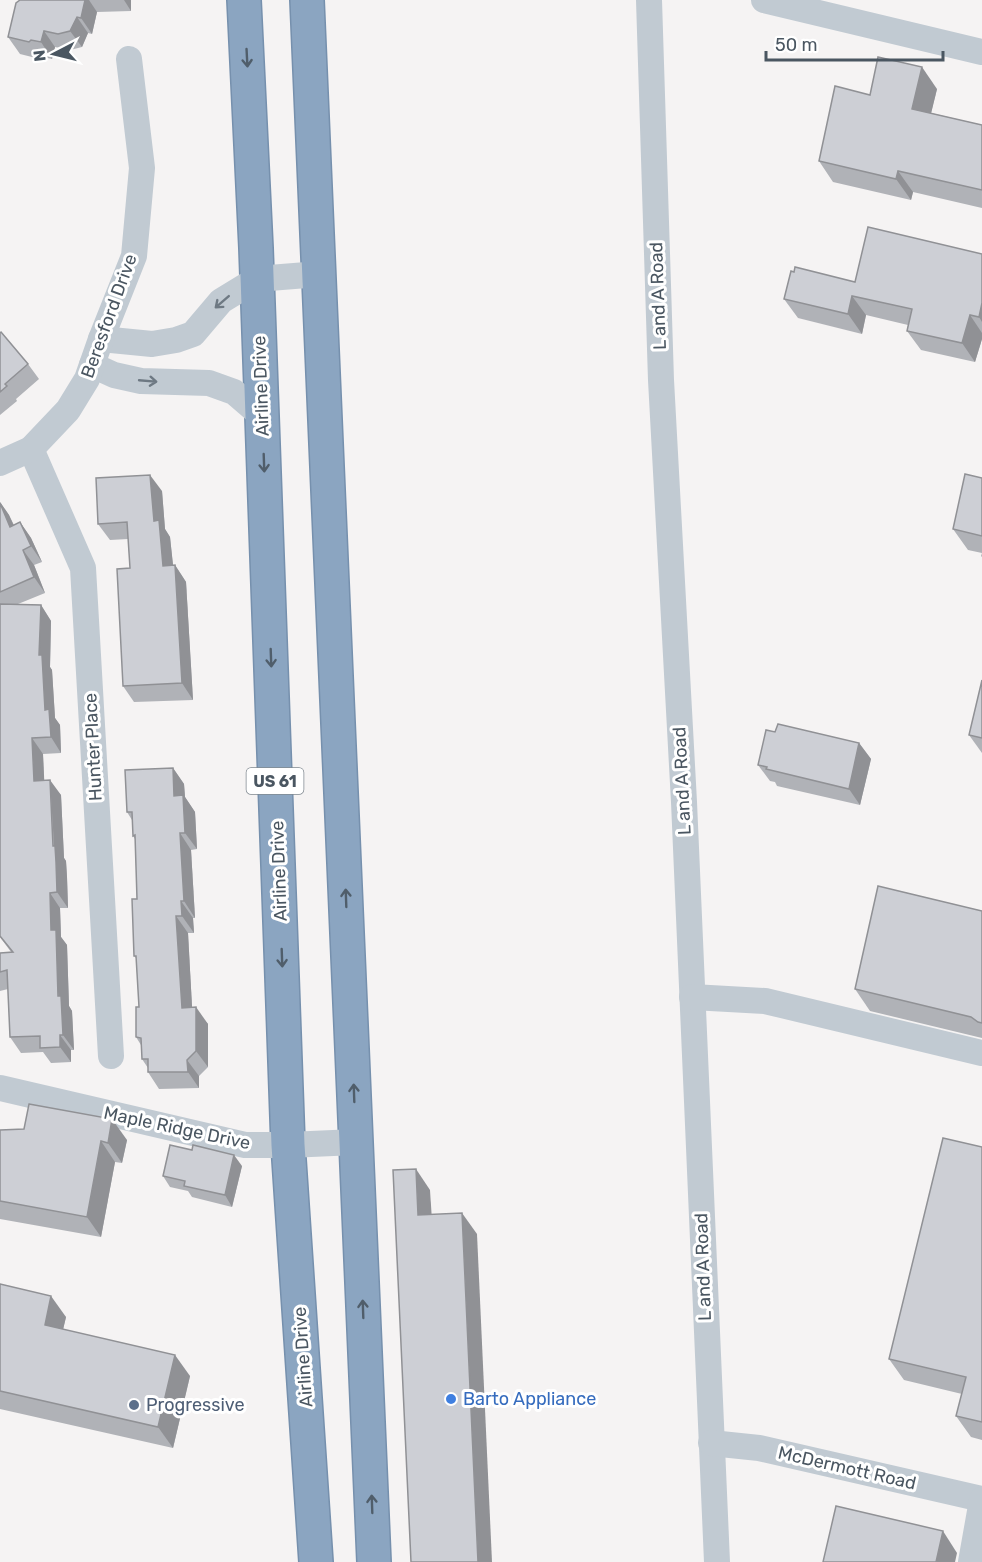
<svg xmlns="http://www.w3.org/2000/svg" width="982" height="1562" font-family="Rubik,sans-serif">
  <style>
    .lines { fill: none; stroke-linecap: round; stroke-linejoin: round }
    .highway-casing { stroke: #7690ad; stroke-width: 36 }
    .minor { stroke: #c1cad2; stroke-width: 26 }
    .highway { stroke: #8ba5c1; stroke-width: 33 }
    .wall { fill: #b0b2b7 }
    .shaded-wall { fill: #909195 }
    .building { fill: #cdcfd5; stroke: #909195; stroke-width: 1.5 }
    .oneway { stroke: #505e6b }
    .oneway2 { stroke: #6e7983 }
    .shop-dot { fill: #3f7fe0; stroke: #fff; stroke-width: 2 }
    .service-dot { fill: #5c6f8a; stroke: #fff; stroke-width: 2 }
    .labels { text-anchor: middle; dominant-baseline: central; stroke-width: 6; stroke-linejoin: round; paint-order: stroke }
    .shield { fill: #fff; stroke: #808990; stroke-width: 1.5 }
    .shield-label { font-size: 16px; font-weight: bold; fill: #4a5661 }
    .street-label { font-size: 18px; fill: #4a5661; stroke: #fff }
    .shop-label { font-size: 18px; fill: #366cbe; stroke: #fff; text-anchor: start }
    .service-label { font-size: 18px; fill: #4e5e75; stroke: #fff; text-anchor: start }
  </style>
  <rect width="100%" height="100%" fill="#f5f3f3"/>
  <g class="lines">
    <g class="highway-casing">
      <g id="highway">
        <path d="M244,0l12,248 32,897 28,417"/>
        <path d="M307,0l67,1562"/>
      </g>
    </g>
    <g class="minor">
      <path d="M649,0l12,380 23,422 33,760"/>
      <path d="M764,0l218,52"/>
      <path d="M101,339l51,5 24,-4 17,-6 28,-33 36,-22 62,-5"/>
      <path d="M92,365l22,10 27,6 68,2 25,9 29,25"/>
      <path d="M31,449l52,119 28,488"/>
      <path d="M0,463l31,-14 37,-39 19,-31 14,-40 33,-83 8,-88 -13,-109"/>
      <path d="M692,997l73,4 217,52"/>
      <path d="M0,1088l245,57h43l68,-3"/>
      <path d="M711,1443l48,5 223,51"/>
      <path d="M971,1562l11,-62"/>
    </g>
    <use href="#highway" class="highway"/>
  </g>
  <g class="wall">
    <path d="M20,0h111v11l-34,1 -5,22 -4,-1 -6,14 -12,3 -15,-3 -3,12 -9,-2 -3,2 -20,-5 -12,-17z"/>
    <path d="M937,89l-6,24 51,12v83l-69,-16 -2,8 -78,-18 -14,-21 51,-66z"/>
    <path d="M982,254v85l-7,23 -54,-12 -14,-19 1,-6 -42,-10 -4,19 -64,-16 -14,-19 71,-17z"/>
    <path d="M0,333l28,31 11,15 -23,20 1,2 -17,14z"/>
    <path d="M982,478v79l-1,-1 1,-3 -14,-3 -15,-21z"/>
    <path d="M162,491l3,38 5,8 3,29 2,-1 11,17 7,118 -59,2 -11,-16 7,-118 -2,-29 -18,1 -12,-16z"/>
    <path d="M0,502l9,13 5,10 6,-3 11,16 11,24 -8,3 11,28 -27,11 23,1 10,16 -1,46 2,3 3,48 5,7 1,28 -18,1 1,26 17,15 3,63 2,3 1,16 1,31h-8l1,29 6,8 2,61 3,5 2,39h-3v12l-20,1 -8,-11 -22,1 -11,-16 -2,-48 -8,2v-38l11,-1 -11,-15z"/>
    <path d="M982,680v73l-13,-18z"/>
    <path d="M775,732l84,11 12,16 -11,46 -83,-19 -2,-4 -5,-1 -12,-16z"/>
    <path d="M173,768l11,16 1,13 10,15 2,37 -6,1 4,68h-2l1,15h-6l4,74 16,17v43l-9,9v12l-40,1 -11,-17v-4l-6,-9 -1,-14 -5,-8 3,-30 -3,-49 -2,-2 3,-57 -2,-60 -2,-3 -1,-16 -5,-8z"/>
    <path d="M907,893l75,18v127l-112,-27 -15,-22z"/>
    <path d="M0,1130l127,10 -5,23 -7,-1 -14,75 -101,-18z"/>
    <path d="M982,1147v293l-11,-3 -15,-21 6,-22 -58,-14 -15,-21z"/>
    <path d="M242,1166l-10,41 -40,-10 -4,-6 -18,-4 -7,-11z"/>
    <path d="M0,1284l66,33 -3,12 127,47 -17,72 -173,-39z"/>
  </g>
  <g class="shaded-wall">
    <path d="M85,0h4l8,12 -5,22 -11,-16z"/>
    <path d="M124,0h7v11z"/>
    <path d="M77,17l11,16 -6,14 -12,-16z"/>
    <path d="M44,31l11,16 -3,12 -11,-17z"/>
    <path d="M922,67l15,22 -10,41 -15,-21z"/>
    <path d="M898,171l15,21 -2,8 -15,-21z"/>
    <path d="M852,296l14,19 -4,19 -14,-20z"/>
    <path d="M982,303v19l-3,-5z"/>
    <path d="M970,315l12,18v6l-7,23 -13,-19z"/>
    <path d="M150,475l12,16 3,38 5,8 5,46 -12,-17 -9,-45z"/>
    <path d="M0,502l9,13 12,27 -11,-15z"/>
    <path d="M20,522l11,16 11,24 -11,-16z"/>
    <path d="M23,550l11,15 11,28 -11,-16z"/>
    <path d="M175,565l11,17 7,118 -11,-17z"/>
    <path d="M41,605l10,16 -1,46 2,3 3,48 5,7 1,28 -10,-16 -6,-27 -6,-55z"/>
    <path d="M32,738l11,16 2,42 -11,-15z"/>
    <path d="M859,743l12,16 -11,46 -11,-16z"/>
    <path d="M173,768l11,16 1,13 10,15 2,37 -12,-16 -11,-37z"/>
    <path d="M50,780l11,15 3,63 2,3 1,16 1,31 -11,-16z"/>
    <path d="M180,833l11,17 4,68 -11,-17z"/>
    <path d="M50,893l10,15 1,29 6,8 2,61 3,5 2,39 -11,-15 -12,-105z"/>
    <path d="M181,901l12,17 1,15 -12,-17z"/>
    <path d="M176,916l12,17 5,91 -11,-16z"/>
    <path d="M196,1007l12,17v43l-12,-16z"/>
    <path d="M60,1035l11,15v12l-11,-15z"/>
    <path d="M187,1060l12,16v12l-11,-16z"/>
    <path d="M112,1119l15,21 -5,23 -14,-20z"/>
    <path d="M101,1141l14,21 -14,75 -14,-20z"/>
    <path d="M234,1155l8,11 -10,41 -7,-12z"/>
    <path d="M416,1169l14,21 3,46 -15,-21z"/>
    <path d="M462,1213l15,21 15,328h-14z"/>
    <path d="M51,1296l15,21 -7,30 -14,-22z"/>
    <path d="M175,1355l15,21 -17,72 -15,-21z"/>
    <path d="M943,1531l14,22 -2,9h-19z"/>
  </g>
  <g class="building">
    <path d="M20,0h65l-4,18 -4,-1 -7,14 -12,3 -14,-3 -3,11 -10,-2 -2,2 -21,-5 8,-34z"/>
    <path d="M878,57l44,10 -10,42 70,16v65l-84,-19 -2,8 -77,-18 16,-75 35,9z"/>
    <path d="M868,227l114,27v49l-3,14 -9,-2 -8,28 -55,-12 5,-22 -60,-13 -4,18 -64,-15 7,-28 3,1 1,-5 60,15z"/>
    <path d="M1,332l27,32 -23,20 2,2 -7,6v-59z"/>
    <path d="M965,474l17,4v58l-29,-7z"/>
    <path d="M150,475l4,46 5,-1 4,46 12,-1 7,118 -59,3 -6,-117 13,-1 -3,-46 -29,2 -2,-46z"/>
    <path d="M0,503l10,24 10,-5 11,24 -8,4 11,27 -34,15z"/>
    <path d="M0,604l41,1 -2,50h3l3,55 4,-1 2,28 -19,1 2,43 16,-1 3,66h2l1,16 1,30 -7,1 1,37h5l2,66h3l2,39h-3v12l-20,1v-12l-30,1 -3,-67 -7,2v-19l13,-1 -13,-16z"/>
    <path d="M982,680v58l-13,-3z"/>
    <path d="M778,724l81,19 -10,46 -83,-20 1,-2 -9,-2 8,-35 9,2z"/>
    <path d="M173,768l1,28 9,-1 2,38h-5l4,68h-3l1,15h-6l6,92 14,-1v44l-9,9 1,12h-40v-13h-6l-1,-21 -5,-1v-30h3l-3,-51h-2l-2,-57h5l-2,-64 -2,1 -1,-24h-5l-2,-42z"/>
    <path d="M878,886l29,7 75,18v112l-4,-1 -7,-5 -116,-28z"/>
    <path d="M29,1104l83,15 -4,24 -7,-2 -14,76 -87,-16v-71l24,-1z"/>
    <path d="M943,1138l39,9v275l-26,-6 10,-39 -77,-18z"/>
    <path d="M170,1145l22,5 1,-5 41,10 -9,40 -41,-9 1,-5 -22,-5z"/>
    <path d="M416,1169l2,46 44,-2 16,349h-67l-18,-392z"/>
    <path d="M0,1284l51,12 -6,29 130,30 -17,72 -158,-36z"/>
    <path d="M836,1506l107,25 -7,31h-113z"/>
  </g>
  <defs><path id="oneway-shaft" d="M-6 0H5M1.5-3L5.5 0L1.5 3" fill="none" stroke-width="1.6" stroke-linecap="round" stroke-linejoin="round" transform="scale(1.5)"/></defs>
  <g class="oneway">
    <use href="#oneway-shaft" transform="translate(247 58) rotate(87)"/>
    <use href="#oneway-shaft" transform="translate(264 463) rotate(88)"/>
    <use href="#oneway-shaft" transform="translate(271 658) rotate(88)"/>
    <use href="#oneway-shaft" transform="translate(346 898) rotate(-92)"/>
    <use href="#oneway-shaft" transform="translate(282 958) rotate(88)"/>
    <use href="#oneway-shaft" transform="translate(354 1093) rotate(-92)"/>
    <use href="#oneway-shaft" transform="translate(363 1309) rotate(-92)"/>
    <use href="#oneway-shaft" transform="translate(372 1504) rotate(-92)"/>
  </g>
  <g class="oneway2">
    <use href="#oneway-shaft" transform="translate(222 302) rotate(139)"/>
    <use href="#oneway-shaft" transform="translate(148 381) rotate(5)"/>
  </g>
  <circle class="shop-dot" cx="451" cy="1399" r="6"/>
  <circle class="service-dot" cx="134" cy="1405" r="6"/>
  <g class="labels">
    <rect class="shield" x="246.5" y="768" width="57" height="26" rx="4.5"/>
    <g class="shield-label">
      <text x="275" y="781">US 61</text>
    </g>
    <g class="street-label">
      <text transform="translate(658 296) rotate(-92)">L and A Road</text>
      <text transform="translate(109 316) rotate(-70)">Beresford Drive</text>
      <text transform="translate(261 386) rotate(-92)">Airline Drive</text>
      <text transform="translate(93 747) rotate(-93)">Hunter Place</text>
      <text transform="translate(682 781) rotate(-93)">L and A Road</text>
      <text transform="translate(279 871) rotate(-92)">Airline Drive</text>
      <text transform="translate(177 1128) rotate(12)">Maple Ridge Drive</text>
      <text transform="translate(703 1267) rotate(-92)">L and A Road</text>
      <text transform="translate(303 1357) rotate(-94)">Airline Drive</text>
      <text transform="translate(847 1468) rotate(13)">McDermott Road</text>
    </g>
    <g class="shop-label">
      <text x="463" y="1399">Barto Appliance</text>
    </g>
    <g class="service-label">
      <text x="146" y="1405">Progressive</text>
    </g>
  </g>
  <g transform="translate(54 54) rotate(263)" stroke="#ffffff" stroke-width="4.5" paint-order="stroke">
  <path d="M0-4.5L10 22L0 15L-10 22Z" fill="#4a5661"/>
  <text y="-9" font-size="16" font-weight="bold" text-anchor="middle" fill="#4a5661">N</text>
  </g>
  <path d="M766 51v9h177v-9" fill="none" stroke="#4a5661" stroke-width="3"/>
  <text x="775" y="51" font-size="18" fill="#4a5661" stroke="#ffffff" stroke-width="4.5" paint-order="stroke">50 m</text>
</svg>
